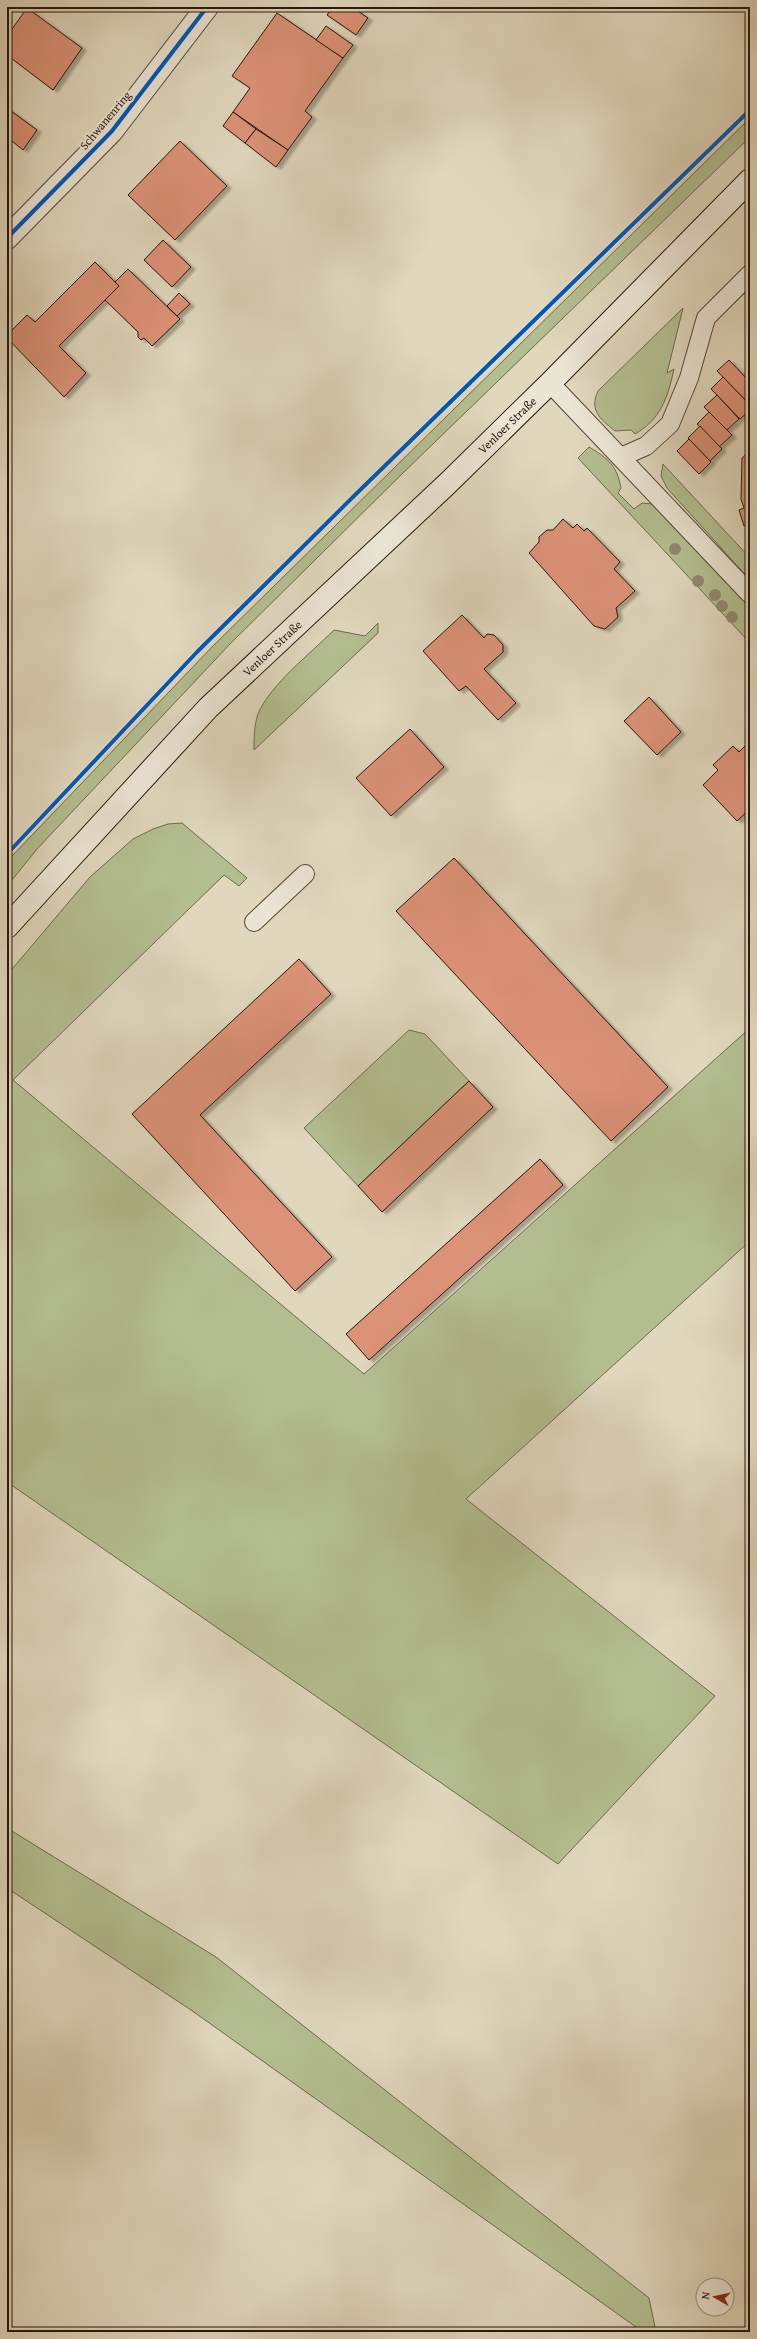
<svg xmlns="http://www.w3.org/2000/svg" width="757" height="2339" font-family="'Gentium Book Plus',serif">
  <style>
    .green { fill: #b3be90; stroke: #6c6a4e }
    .building { fill: #dc9277; stroke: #26150b; filter: url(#shadow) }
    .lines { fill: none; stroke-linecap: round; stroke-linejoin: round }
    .lane-casing { stroke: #544638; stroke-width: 20 }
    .street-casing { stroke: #544638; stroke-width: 24 }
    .secondary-casing { stroke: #26150b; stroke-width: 24 }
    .lane { stroke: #ebe5d4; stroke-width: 18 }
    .street { stroke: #ebe5d4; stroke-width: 22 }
    .secondary { stroke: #ebe5d4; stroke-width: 22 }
    .cycleway-casing { stroke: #ebe5d4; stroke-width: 6 }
    .cycleway { stroke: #0057b8; stroke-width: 4 }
    .tree { fill: #918871 }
    .labels { text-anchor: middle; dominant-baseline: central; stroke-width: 4; stroke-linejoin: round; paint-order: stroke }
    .street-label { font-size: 12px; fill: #26150b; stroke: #ebe5d4 }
  </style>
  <defs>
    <filter id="shadow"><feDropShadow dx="4.5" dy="2.5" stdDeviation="1" flood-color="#0004"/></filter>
  </defs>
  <rect width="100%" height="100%" fill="#e0d7bd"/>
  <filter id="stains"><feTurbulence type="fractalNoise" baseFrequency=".005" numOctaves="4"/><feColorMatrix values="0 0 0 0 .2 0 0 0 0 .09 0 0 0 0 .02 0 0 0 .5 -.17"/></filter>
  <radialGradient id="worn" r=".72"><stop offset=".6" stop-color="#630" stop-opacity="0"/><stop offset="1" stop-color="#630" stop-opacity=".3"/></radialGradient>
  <g class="green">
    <path d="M750,118v19l-346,335 -174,172 -192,204 -31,38v-23l6,-8 199,-208z"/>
    <path d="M683,308l-16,65 7,-4c-6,28 -13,50 -39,65l-4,-4 -16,1c-15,-12 -26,-21 -17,-40z"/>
    <path d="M589,447c20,12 28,19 32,41l-3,5 16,16 8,-6 10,1 98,97v42l-172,-185z"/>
    <path d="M663,464l87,94v22l-83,-92 -6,-12z"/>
    <path d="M378,623v10l-124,117c0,-12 0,-24 4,-36 11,-28 54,-62 76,-84l31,6z"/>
    <path d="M182,823l65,55 -8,8 -15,-11 -211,205 351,294 386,-346v213l-284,258 249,197 -157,168 -551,-382v-507l83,-98 43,-38 20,-10 15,-5z"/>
    <path d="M409,1030l16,4 44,47 -111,105 -54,-58z"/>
    <path d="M7,1828l209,129 433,341 7,34h-13l-452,-322 -184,-122z"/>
  </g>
  <g class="building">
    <path d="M333,7h19l16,11 -12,17 -29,-20z"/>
    <path d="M27,8l55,40 -29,42 -46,-35v-19z"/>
    <path d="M277,13l66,45 -38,53 7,6 -24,33 -55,-38 17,-24 -18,-12z"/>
    <path d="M326,26l27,19 -10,13 -27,-18z"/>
    <path d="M7,108l30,22 -14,20 -16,-13z"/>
    <path d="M233,112l23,17 -11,14 -22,-17z"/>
    <path d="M256,129l32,21 -12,17 -31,-24z"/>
    <path d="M180,141l47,45 -52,54 -47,-45z"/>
    <path d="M163,240l28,27 -19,20 -28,-27z"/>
    <path d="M95,262l24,24 -60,60 27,27 -22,24 -57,-59v-3l20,-20 8,7z"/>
    <path d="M128,269l52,50 -28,27 -8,-8 -3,2 -3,-3v-5l-33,-32 14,-14 -4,-4z"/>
    <path d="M179,293l11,11 -13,12 -10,-10z"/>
    <path d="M729,360l21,22v23l-33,-34z"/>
    <path d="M723,377l27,28v5l-10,9 -29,-30z"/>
    <path d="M717,395l22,24 -12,11 -23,-23z"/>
    <path d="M709,412l23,23 -13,12 -22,-23z"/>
    <path d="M700,426l22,23 -12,12 -22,-23z"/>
    <path d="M689,439l22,23 -12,12 -22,-23z"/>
    <path d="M750,451v73l-6,2 -5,-16 5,-2 -3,-9 1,-41z"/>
    <path d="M563,519l10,9 4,-4 7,7 3,-3 33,34 -6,7 21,22 -19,17 2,9 -13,12 -11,-3 -65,-73 10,-11v-5l8,-7h6z"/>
    <path d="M462,615l22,23 3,-4 7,1 9,10v7l-19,17 32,34 -18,17 -32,-34 -7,5 -36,-40z"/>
    <path d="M649,697l32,35 -24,23 -33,-34z"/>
    <path d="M410,729l34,38 -53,49 -35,-38z"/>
    <path d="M750,741v68l-13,12 -34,-36 15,-15 -5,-5 20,-19 6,6z"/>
    <path d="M454,858l214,229 -57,54 -215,-230z"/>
    <path d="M299,959l32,35 -131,121 132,142 -37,34 -163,-177z"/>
    <path d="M469,1081l24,26 -111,105 -24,-26z"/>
    <path d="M540,1159l23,26 -194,175 -23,-26z"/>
  </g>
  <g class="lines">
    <g class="lane-casing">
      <g id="lane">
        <path d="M550,383l200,211"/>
        <path d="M621,457l25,-11 24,-22 19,-46 17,-60 44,-44"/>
        <path d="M254,922l51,-48"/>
      </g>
    </g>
    <g class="street-casing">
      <path id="street" d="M7,238l105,-107 95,-124"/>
    </g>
    <g class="secondary-casing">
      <path id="secondary" d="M7,927l201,-219 239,-224 103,-101 200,-203"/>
    </g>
    <use href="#lane" class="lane"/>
    <use href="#street" class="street"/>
    <use href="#secondary" class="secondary"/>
    <g class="cycleway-casing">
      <g id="cycleway">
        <path d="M7,238l105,-107 95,-124"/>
        <path d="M7,854l190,-202 160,-159 393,-383"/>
      </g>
    </g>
    <use href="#cycleway" class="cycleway"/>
  </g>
  <g class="tree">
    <circle cx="675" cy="549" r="6"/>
    <circle cx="698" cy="581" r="6"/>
    <circle cx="715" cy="595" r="6"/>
    <circle cx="722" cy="606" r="6"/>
    <circle cx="732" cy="617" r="6"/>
  </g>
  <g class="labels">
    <g class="street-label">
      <text transform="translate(105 120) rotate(-50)">Schwanenring</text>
      <text transform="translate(507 425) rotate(-44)">Venloer Straße</text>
      <text transform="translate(272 648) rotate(-43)">Venloer Straße</text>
    </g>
  </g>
  <rect width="757" height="2339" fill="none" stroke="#e0d7bd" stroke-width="24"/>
  <rect x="8" y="8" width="741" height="2323" fill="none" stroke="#26150b" stroke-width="2"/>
  <rect x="12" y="12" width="733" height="2315" fill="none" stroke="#26150b"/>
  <g transform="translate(715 2297) rotate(279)"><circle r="19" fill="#ebe5d4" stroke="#9c9284"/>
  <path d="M0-3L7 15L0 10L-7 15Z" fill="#8f2418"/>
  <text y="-6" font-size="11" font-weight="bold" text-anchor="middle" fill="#26150b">N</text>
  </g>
  <rect width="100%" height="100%" filter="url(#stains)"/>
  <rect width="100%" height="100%" fill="url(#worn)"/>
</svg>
